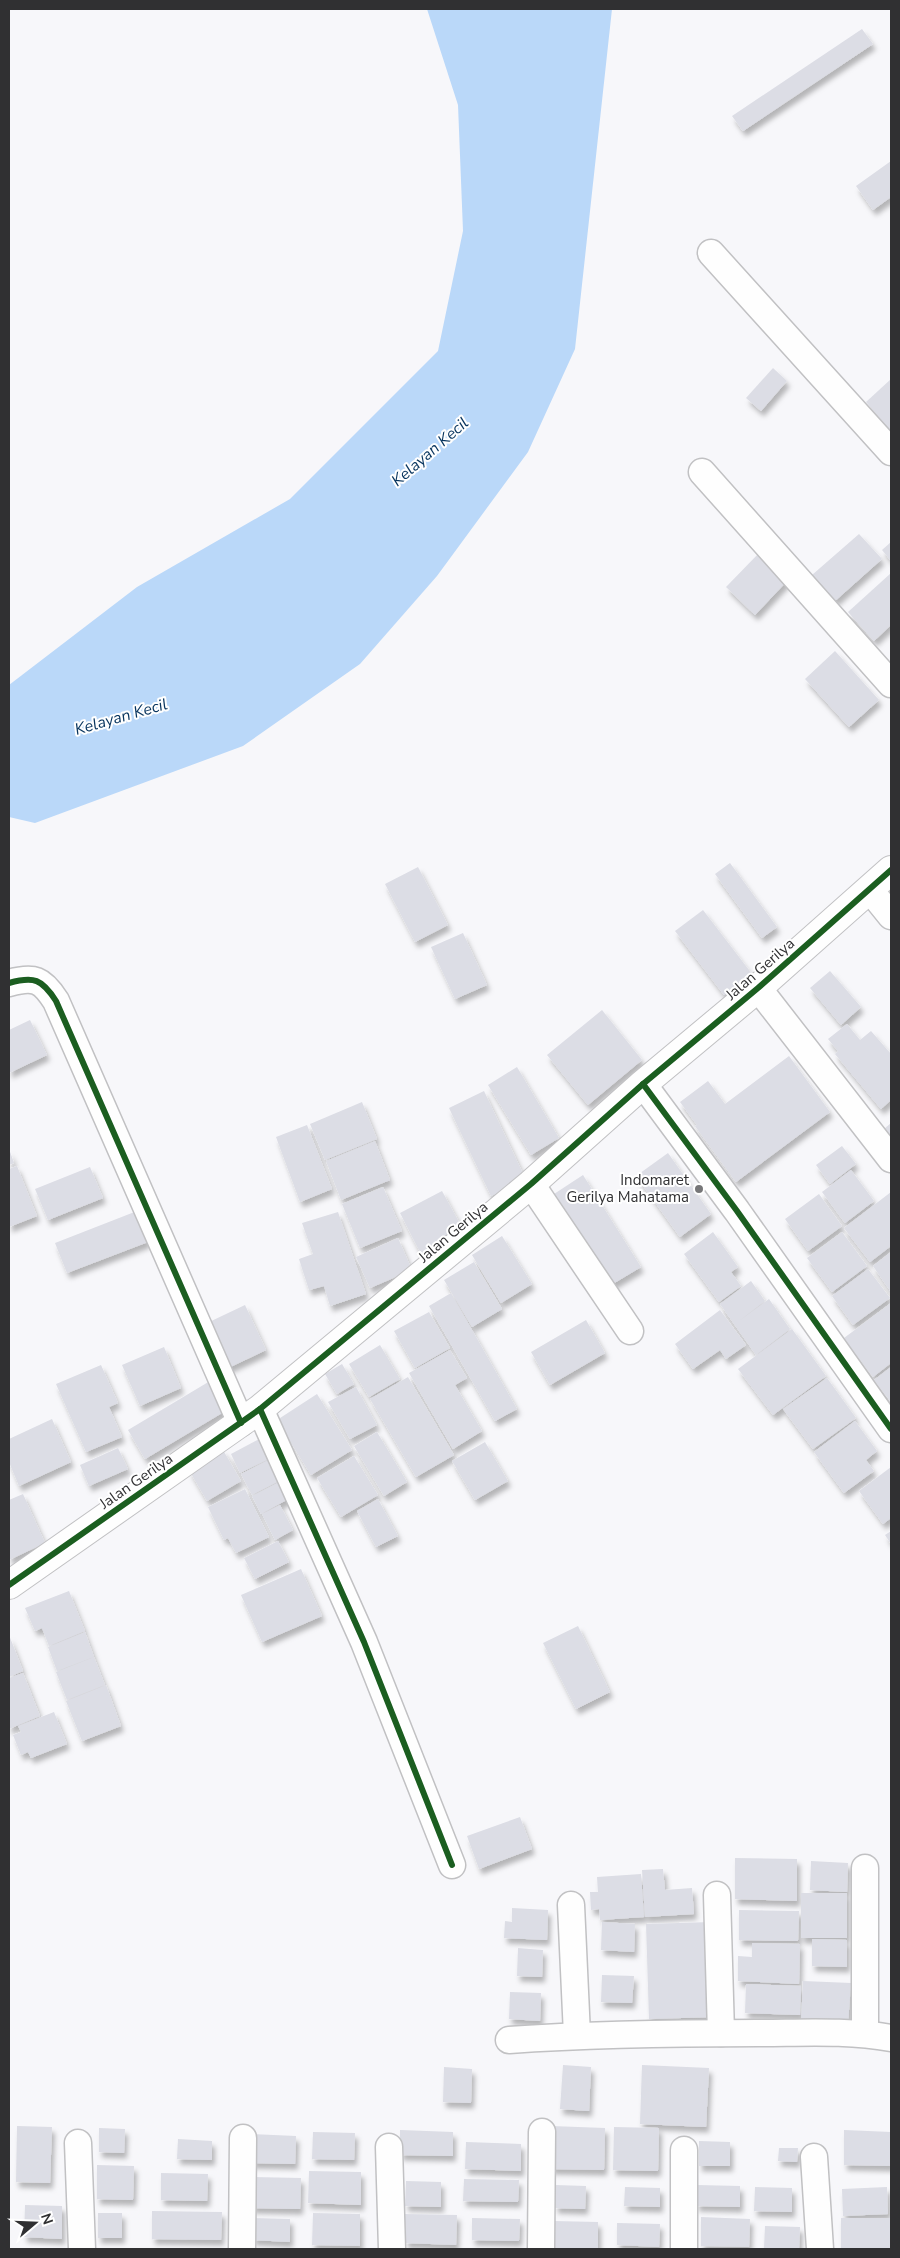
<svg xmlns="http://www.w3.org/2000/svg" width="900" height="2258" font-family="'Nunito Sans',sans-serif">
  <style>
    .water { fill: #bad8f9 }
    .building { fill: #dcdde5; filter: url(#shadow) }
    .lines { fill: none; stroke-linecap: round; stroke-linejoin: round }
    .street-casing { stroke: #c1c1c3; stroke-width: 29 }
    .secondary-casing { stroke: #c1c1c3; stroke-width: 30 }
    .street { stroke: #fefefe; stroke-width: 26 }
    .secondary { stroke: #fefefe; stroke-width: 28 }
    .cycleway-casing { stroke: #fff; stroke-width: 9 }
    .cycleway { stroke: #1b5e20; stroke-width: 6 }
    .poi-dot { fill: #767678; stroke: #fff; stroke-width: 2 }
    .labels { text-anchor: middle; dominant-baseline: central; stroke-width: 4; stroke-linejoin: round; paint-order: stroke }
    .street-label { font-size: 15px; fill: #303032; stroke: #fff }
    .poi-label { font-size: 15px; fill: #303032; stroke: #fff; text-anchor: end }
    .water-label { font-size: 16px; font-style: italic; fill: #07345e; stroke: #fff }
  </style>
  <defs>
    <filter id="shadow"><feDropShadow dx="3" dy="5.5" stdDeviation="2.5" flood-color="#0004"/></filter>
  </defs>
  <rect width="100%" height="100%" fill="#f7f7fa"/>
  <path class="water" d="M427,9h185l-37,340 -47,103 -91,124 -77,88 -117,82 -208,77 -26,-6v-132l128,-98 153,-88 148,-148 25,-120 -5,-126z"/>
  <g class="building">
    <path d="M862,29l11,15 -130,87 -11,-15z"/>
    <path d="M891,161v36l-18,13 -17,-24z"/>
    <path d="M773,368l14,13 -26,30 -15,-13z"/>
    <path d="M891,379v52l-25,-29z"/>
    <path d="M859,534l23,25 -47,42 -23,-26z"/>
    <path d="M891,542v19l-9,-11z"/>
    <path d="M760,552l28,28 -33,35 -29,-28z"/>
    <path d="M891,573v52l-17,16 -26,-29z"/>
    <path d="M835,651l44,49 -30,27 -44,-48z"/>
    <path d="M730,863l47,64 -15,11 -47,-64z"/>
    <path d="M418,867l30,58 -33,17 -30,-58z"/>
    <path d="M703,910l49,64 -28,21 -49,-64z"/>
    <path d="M463,933l24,52 -32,14 -24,-52z"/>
    <path d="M830,971l31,36 -20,18 -31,-37z"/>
    <path d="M602,1010l40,50 -54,45 -41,-50z"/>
    <path d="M30,1020l17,35 -38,18v-43z"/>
    <path d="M847,1024l13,16 11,-9 20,23v46l-10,9 -46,-55 3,-3 -10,-12z"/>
    <path d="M789,1056l41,56 -94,70 -41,-56 2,-1 -17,-23 28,-21 17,23z"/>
    <path d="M517,1067l42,71 -28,17 -43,-70z"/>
    <path d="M484,1091l42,89 -35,16 -42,-88z"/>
    <path d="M362,1102l15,37 -52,21 -15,-36z"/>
    <path d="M891,1123v16l-7,-10z"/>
    <path d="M307,1125l25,64 -32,13 -24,-65z"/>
    <path d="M375,1141l15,39 -49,20 -15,-39z"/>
    <path d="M842,1146l14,18 -26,20 -14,-19z"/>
    <path d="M9,1149l5,14 -5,2z"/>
    <path d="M668,1153l43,61 -31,23 -44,-61z"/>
    <path d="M17,1166l20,50 -28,11v-58z"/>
    <path d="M90,1167l13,31 -55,22 -13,-31z"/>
    <path d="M851,1170l23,31 -29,22 -23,-31z"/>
    <path d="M583,1175l58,92 -30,18 -57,-91z"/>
    <path d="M383,1187l19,44 -42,17 -18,-44z"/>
    <path d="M442,1191l23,42 -43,23 -22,-43z"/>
    <path d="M891,1192v54l-21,16 -26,-34z"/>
    <path d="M819,1194l23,32 -34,25 -23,-32z"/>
    <path d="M137,1211l11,31 -81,31 -12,-30z"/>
    <path d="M338,1212l28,82 -36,12 -6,-20 -15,4 -10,-31 14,-5 -11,-31z"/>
    <path d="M713,1232l25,35 -7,5 10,14 -22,16 -35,-48z"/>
    <path d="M842,1232l25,34 -35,26 -25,-34z"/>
    <path d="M502,1236l30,48 -31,19 -29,-48z"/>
    <path d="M398,1238l14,32 -42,18 -14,-31z"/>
    <path d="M891,1252v40l-18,-26z"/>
    <path d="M474,1262l28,47 -30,18 -28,-47z"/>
    <path d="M868,1269l22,29 -37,27 -21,-29z"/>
    <path d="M751,1281l14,20 -26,20 30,-22 21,30 -34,26 -36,-51z"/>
    <path d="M451,1293l66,116 -22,12 -66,-115z"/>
    <path d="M891,1303v60l-18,14 -29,-39z"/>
    <path d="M245,1305l21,45 -40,19 -21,-45z"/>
    <path d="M720,1310l26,35 -20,14 -6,-9 -27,19 -18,-25z"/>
    <path d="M429,1312l21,36 -35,20 -21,-37z"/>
    <path d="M586,1320l19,33 -55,32 -19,-33z"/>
    <path d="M792,1329l34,47 -53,39 -35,-46z"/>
    <path d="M380,1345l20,34 -31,18 -20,-33z"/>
    <path d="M164,1347l17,41 -41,18 -18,-41z"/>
    <path d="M450,1350l17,28 -12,7 27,46 -29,18 -44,-76z"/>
    <path d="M342,1364l12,20 -17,10 -12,-20z"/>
    <path d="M101,1365l17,38 -9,4 13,30 -36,15 -30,-68z"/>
    <path d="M891,1367v35l-17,-22z"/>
    <path d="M408,1377l46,78 -38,22 -46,-78z"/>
    <path d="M827,1378l29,40 -43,31 -30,-40z"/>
    <path d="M210,1381l17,29 -82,49 -17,-29z"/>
    <path d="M356,1387l21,38 -27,14 -22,-37z"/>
    <path d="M317,1394l35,56 -41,25 -34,-55z"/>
    <path d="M52,1419l19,43 -52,24 -10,-24v-23z"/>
    <path d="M855,1421l22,30 -11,9 8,11 -30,22 -30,-41z"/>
    <path d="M377,1432l30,50 -23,14 -30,-50z"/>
    <path d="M261,1438l10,20 -31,15 -9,-19z"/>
    <path d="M485,1442l23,39 -33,19 -23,-39z"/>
    <path d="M118,1448l10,21 -39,17 -9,-21z"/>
    <path d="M223,1450l18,31 -34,20 -18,-31z"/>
    <path d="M354,1456l24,39 -37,22 -24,-39z"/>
    <path d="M272,1458l11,21 -31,16 -11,-21z"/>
    <path d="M891,1467v51l-8,6 -24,-33z"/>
    <path d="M283,1480l9,17 -31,17 -9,-18z"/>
    <path d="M245,1489l24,48 -33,16 -8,-15 -4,2 -16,-33z"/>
    <path d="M23,1494l22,49 -36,17v-60z"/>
    <path d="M378,1499l20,37 -22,11 -19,-36z"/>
    <path d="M280,1505l13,25 -18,10 -13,-26z"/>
    <path d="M891,1531v13l-6,-9z"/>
    <path d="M278,1541l11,21 -34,17 -11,-21z"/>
    <path d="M301,1569l21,47 -60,26 -21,-47z"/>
    <path d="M69,1591l16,40 -36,15 -7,-18 -7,3 -10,-23z"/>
    <path d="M578,1626l32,66 -34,17 -33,-66z"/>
    <path d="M85,1632l9,25 -37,14 -9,-24z"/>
    <path d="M9,1635l14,36 -14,6z"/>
    <path d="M94,1657l11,28 -38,15 -11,-28z"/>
    <path d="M23,1673l17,43 -31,13v-51z"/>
    <path d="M106,1685l15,41 -39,15 -16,-40z"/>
    <path d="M54,1712l13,32 -36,14 -3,-6 -7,3 -8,-20 8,-3 -3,-6z"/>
    <path d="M520,1817l12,32 -53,20 -12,-33z"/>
    <path d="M735,1858l62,1v42l-62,-2z"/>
    <path d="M811,1861l37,2 -1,29 -37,-2z"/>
    <path d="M663,1869l2,21 27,-2 2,26 -49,3 -3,-47z"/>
    <path d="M641,1874l3,43 -44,3 -1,-11 -8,1 -1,-18h8l-1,-15z"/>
    <rect x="801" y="1893" width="46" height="45"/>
    <path d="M512,1908l36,2 -1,30 -43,-2 1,-17 7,1z"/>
    <path d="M739,1910l60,1 -1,30 -59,-1z"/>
    <path d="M602,1922l33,2 -1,28 -33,-2z"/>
    <path d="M711,1922l4,95 -66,2 -3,-95z"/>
    <path d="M812,1939l35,1v27l-35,-1z"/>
    <path d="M752,1943l48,1 -1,40 -61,-3v-25l14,1z"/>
    <path d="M518,1948l25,2 -1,27 -25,-1z"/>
    <path d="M602,1975l32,1 -2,27 -31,-1z"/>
    <path d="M803,1981l48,2 -3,41 -47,-2z"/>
    <path d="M746,1984l55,2 -1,29 -55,-2z"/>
    <path d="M510,1992l31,1 -1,28 -31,-2z"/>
    <path d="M563,2065l28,2 -2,44 -29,-2z"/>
    <path d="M642,2065l67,3 -3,59 -66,-3z"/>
    <path d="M444,2067l28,2 -1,34 -28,-1z"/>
    <path d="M17,2126l35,1 -2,56 -34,-1z"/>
    <path d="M551,2126l54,2 -1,42 -54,-1z"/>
    <path d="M614,2127l45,1 -1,43 -45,-1z"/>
    <path d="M99,2128l26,1 -1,24 -25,-1z"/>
    <path d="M400,2130l53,2v24l-53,-1z"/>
    <path d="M844,2130l47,2v34l-47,-1z"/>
    <path d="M313,2132l42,1 -1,27 -42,-1z"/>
    <path d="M251,2134l45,2 -1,28 -44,-1z"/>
    <path d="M178,2139l34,2v19l-35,-1z"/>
    <path d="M699,2141l31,1v24h-31z"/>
    <path d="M466,2142l55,2v27l-56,-2z"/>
    <path d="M779,2148h19l-1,14 -19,-1z"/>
    <path d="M97,2165l37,1 -1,34 -36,-1z"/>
    <path d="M309,2171l52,1v33l-53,-2z"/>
    <path d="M161,2173l47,1 -1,27 -46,-1z"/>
    <path d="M252,2177l49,1 -1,31 -49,-1z"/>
    <path d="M464,2179l55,1 -1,22 -55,-1z"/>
    <path d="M406,2181l35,1v25l-36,-1z"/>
    <path d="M555,2185l31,1 -1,23 -30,-1z"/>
    <path d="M697,2185l43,1v21l-44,-1z"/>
    <path d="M625,2187l35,1v19l-36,-1z"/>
    <path d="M755,2187l37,1v24l-38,-1z"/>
    <path d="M887,2187l1,27 -45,2 -1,-27z"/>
    <path d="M25,2205l37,1v33l-38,-2z"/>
    <path d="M152,2211l70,1 -1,28 -69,-1z"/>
    <rect x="98" y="2213" width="24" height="25"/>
    <path d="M313,2213l47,1v32l-48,-1z"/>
    <path d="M405,2214l52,1 -1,30 -51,-2z"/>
    <path d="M701,2217l49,2 -1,28 -48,-1z"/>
    <path d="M253,2218l37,1v23l-38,-2z"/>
    <path d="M472,2218l48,1 -1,22 -47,-1z"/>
    <rect x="841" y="2218" width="50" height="31"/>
    <path d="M553,2221l45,1v27h-45z"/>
    <path d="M617,2223l43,1 -1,23 -42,-2z"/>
    <path d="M765,2226l35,1 -1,22 -35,-1z"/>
  </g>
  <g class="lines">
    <g class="street-casing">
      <g id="street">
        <path d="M711,253l180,199"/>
        <path d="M702,472l189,212"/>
        <path d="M870,890l21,26"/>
        <path d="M9,983c25,-7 33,-4 47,18l185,422"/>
        <path d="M758,988l133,171"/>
        <path d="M643,1084l94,127 154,218"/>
        <path d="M531,1184l99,147"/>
        <path d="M260,1409l104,233 88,223"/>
        <path d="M865,1868v165"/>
        <path d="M717,1895l4,138"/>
        <path d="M571,1905l6,130"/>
        <path d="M509,2040c83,-6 166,-7 249,-7 44,0 89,-3 133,5"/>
        <path d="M78,2143l4,106"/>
        <path d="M389,2147l3,102"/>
        <path d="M684,2150v99"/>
        <path d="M814,2157l6,92"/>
        <path d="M242,2249l1,-111"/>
        <path d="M541,2249l1,-117"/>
      </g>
    </g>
    <g class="secondary-casing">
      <path id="secondary" d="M9,1585l251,-176 271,-225 112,-100 115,-96 133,-118"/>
    </g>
    <use href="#street" class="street"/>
    <use href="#secondary" class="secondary"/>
    <g class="cycleway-casing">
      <g id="cycleway">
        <path d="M9,983c25,-7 33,-4 47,18l185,422"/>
        <path d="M643,1084l94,127 154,218"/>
        <path d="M260,1409l104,233 88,223"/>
        <path d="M9,1585l251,-176 271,-225 112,-100 115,-96 133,-118"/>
      </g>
    </g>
    <use href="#cycleway" class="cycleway"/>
  </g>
  <circle class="poi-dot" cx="699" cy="1189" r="5"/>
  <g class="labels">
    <g class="street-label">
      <text transform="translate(760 969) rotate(-41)">Jalan Gerilya</text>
      <text transform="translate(453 1232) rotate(-40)">Jalan Gerilya</text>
      <text transform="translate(136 1481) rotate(-35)">Jalan Gerilya</text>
    </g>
    <g class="poi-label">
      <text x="689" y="1180">Indomaret<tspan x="689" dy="17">Gerilya Mahatama</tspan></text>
    </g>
    <g class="water-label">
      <text transform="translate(430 452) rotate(-41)">Kelayan Kecil</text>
      <text transform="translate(121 717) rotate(-16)">Kelayan Kecil</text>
    </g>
  </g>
  <rect width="900" height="2258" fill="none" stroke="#303032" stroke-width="20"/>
  <g transform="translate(35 2223) rotate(71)" stroke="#ffffff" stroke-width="4" paint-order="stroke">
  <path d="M0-4L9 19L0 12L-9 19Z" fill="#303032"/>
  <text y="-8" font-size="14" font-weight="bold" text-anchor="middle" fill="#303032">N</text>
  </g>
</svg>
